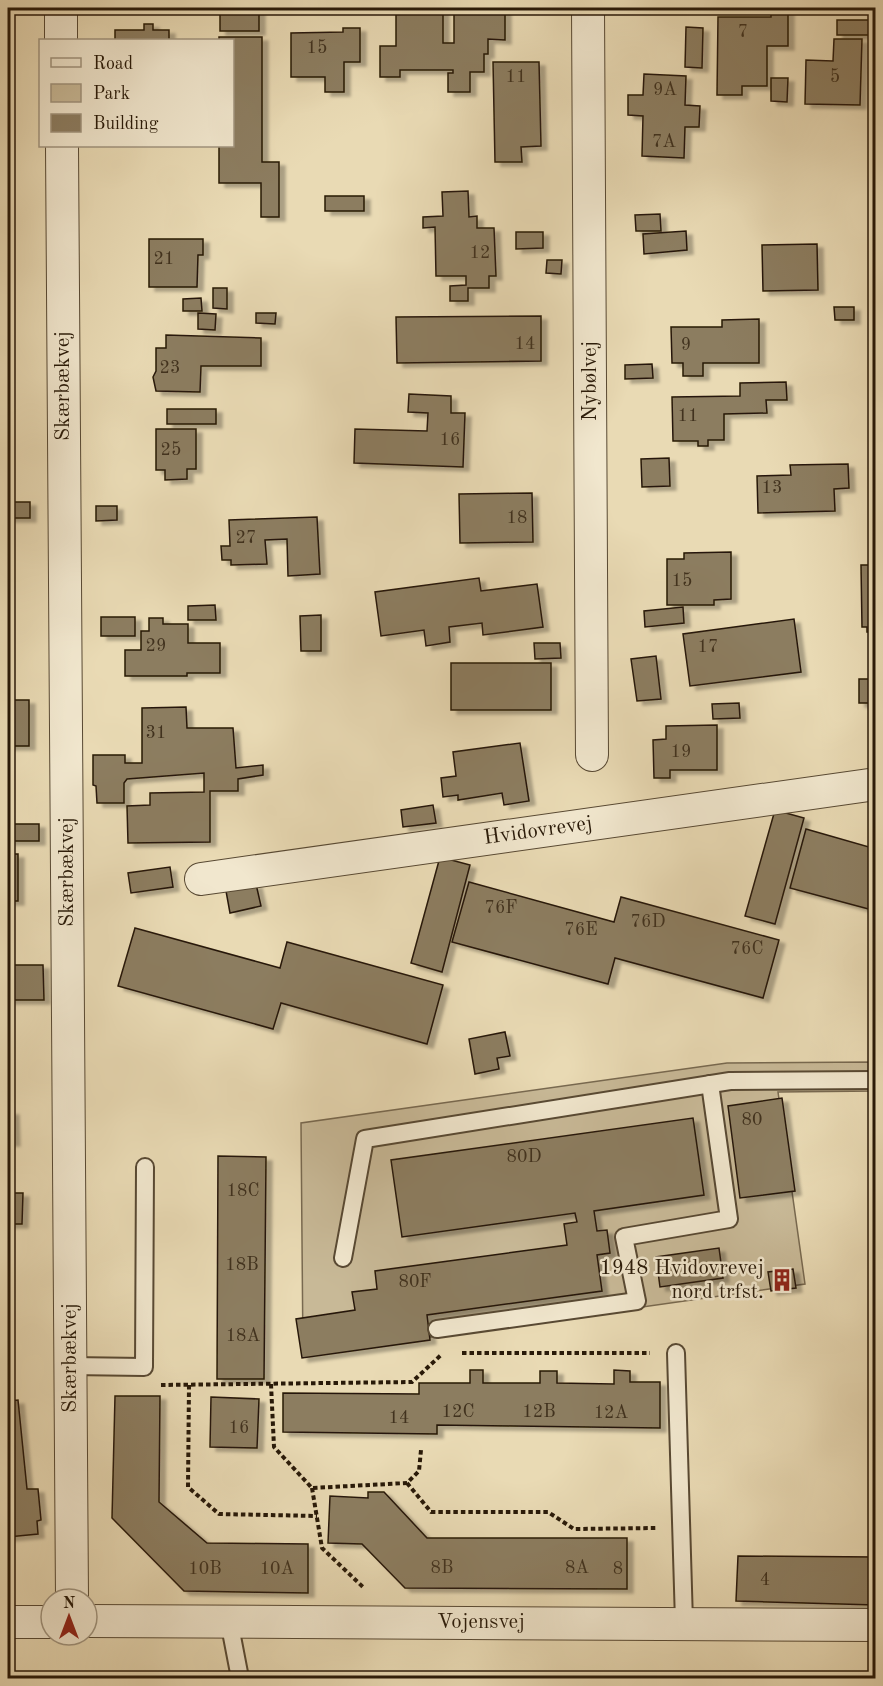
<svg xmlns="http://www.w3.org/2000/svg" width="883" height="1686" font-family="'Old Standard TT',serif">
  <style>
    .green { fill: #c8b997; stroke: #786950; stroke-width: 1.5 }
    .building { fill: #8c7d61; stroke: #281908; stroke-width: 1.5; filter: url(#shadow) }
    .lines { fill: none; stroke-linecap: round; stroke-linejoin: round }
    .service-casing { stroke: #584933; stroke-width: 20 }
    .minor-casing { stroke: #584933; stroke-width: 34 }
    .path { stroke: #281908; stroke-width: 4; stroke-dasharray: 4.5 3; stroke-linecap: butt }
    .service { stroke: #f1e7ce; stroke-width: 16 }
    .minor { stroke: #f1e7ce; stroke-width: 32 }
    .labels { text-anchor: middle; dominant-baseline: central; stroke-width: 5; stroke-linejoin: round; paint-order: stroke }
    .number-label { font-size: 18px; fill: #41321e }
    .street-label { font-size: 21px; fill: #281908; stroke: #f1e7ce }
    .poi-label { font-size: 21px; fill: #281908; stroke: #f1e7ce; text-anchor: end }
  </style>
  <defs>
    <filter id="shadow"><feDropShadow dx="6" dy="4" stdDeviation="1.5" flood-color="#0004"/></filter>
  </defs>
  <rect width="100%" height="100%" fill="#e9dab4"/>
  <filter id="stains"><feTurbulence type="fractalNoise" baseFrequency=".00333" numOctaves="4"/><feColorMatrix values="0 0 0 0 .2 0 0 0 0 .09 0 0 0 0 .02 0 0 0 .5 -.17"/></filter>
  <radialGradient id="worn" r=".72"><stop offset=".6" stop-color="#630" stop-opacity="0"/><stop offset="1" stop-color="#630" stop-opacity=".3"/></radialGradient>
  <path class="green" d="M875,1062v29l-97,1 27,192 -502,71 -2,-232 426,-60z"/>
  <g class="building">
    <rect x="220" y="8" width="39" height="23"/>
    <path d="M396,8h47v35h11v-35h51v32l-17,-1v15h-4v18h-14v20h-22v-19h5v-3h-53v7h-20v-31h16z"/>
    <path d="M771,10h17v36h-21v40h-25v9h-25l1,-78h53z"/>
    <rect x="837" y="20" width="35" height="15"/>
    <path d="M144,24h9v6h16v10h-54v-10h29z"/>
    <path d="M686,27l17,1 -1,40 -17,-1z"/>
    <path d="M343,28h17v34h-16v30h-19v-15h-34v-44l52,-1z"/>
    <path d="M219,37h43v125h17v55h-18v-34h-42v-37h13v-106h-13z"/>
    <path d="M834,39h28l-2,66 -55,-1 1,-44 27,1z"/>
    <path d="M493,62h46l2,84 -20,1 1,15h-27z"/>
    <path d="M644,74l42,2 -1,29 15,1 -1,21h-14l-1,31 -42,-2 1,-40 -15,-1v-20h15z"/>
    <path d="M771,78h17l-1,24 -16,-1z"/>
    <path d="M468,191l1,26 8,-1v12h17l2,48h-7v12h-21v13h-18v-15l16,-1v-9h-30l-1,-49 -12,1v-11l20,-1 -1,-24z"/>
    <rect x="325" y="196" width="39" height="15"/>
    <path d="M660,214l1,17h-25l-1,-16z"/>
    <path d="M686,231l1,19 -43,4 -1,-20z"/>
    <path d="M516,232h27v16l-27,1z"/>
    <path d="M149,239h54v16h-5l-1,32h-48z"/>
    <path d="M817,244l1,46 -55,1 -1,-46z"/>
    <path d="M547,260h15l-1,14 -15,-1z"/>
    <path d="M213,288h14v21l-14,-1z"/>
    <path d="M201,298l1,13h-19v-12z"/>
    <path d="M834,307h20v13h-19z"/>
    <path d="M198,313l18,1 -1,16 -17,-1z"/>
    <path d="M256,313h20l-1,11 -19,-1z"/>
    <path d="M541,316v45l-144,2 -1,-46z"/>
    <path d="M759,319v44h-56v13h-20v-13h-11l-1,-36h51v-7z"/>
    <path d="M166,335l95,3v28h-60l-1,26 -44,-1 -3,-14 3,-6v-23h10z"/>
    <path d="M652,364l1,14 -28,1v-14z"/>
    <path d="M786,382l1,18h-21l1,13 -43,1v26h-16v6h-10v-5h-25l-1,-44 68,-1v-13z"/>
    <path d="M409,394l42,2v17h14l-2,54 -109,-4 1,-34 72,2 1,-18 -20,-1z"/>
    <rect x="167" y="409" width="49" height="15"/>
    <path d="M156,429h40v40h-9v10l-22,1v-10h-9z"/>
    <path d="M669,458l1,28 -28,1 -1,-28z"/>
    <path d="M848,464l1,24 -15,1 1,22 -77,2 -1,-37 34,-1 -1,-10z"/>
    <path d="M532,493l1,49 -73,1 -1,-49z"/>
    <rect x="8" y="502" width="22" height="16"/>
    <path d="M96,506h21v14l-21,1z"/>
    <path d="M317,517l3,57 -32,2 -1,-37 -22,1 2,24 -36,1v-5h-9l-1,-14h9l-1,-26z"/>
    <path d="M731,552v47l-17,1v5h-47v-46h17v-6z"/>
    <path d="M861,565h15v178l-3,-40h-14v-24h14v-47h-6v-5h-5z"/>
    <path d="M479,578l2,13 56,-7 6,43 -60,8 -1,-12 -33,4 1,15 -24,4 -2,-16 -43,6 -6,-44z"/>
    <path d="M215,605l1,15h-28v-14z"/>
    <path d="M683,607l1,16 -39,4 -1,-16z"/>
    <path d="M321,615v36h-20l-1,-35z"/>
    <rect x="101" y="617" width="34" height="19"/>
    <path d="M149,618h14v6h25v19h32v30h-33v3h-62v-26h16v-19h8z"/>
    <path d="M794,619l7,53 -111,14 -7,-52z"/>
    <path d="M534,643h26l1,15 -26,1z"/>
    <path d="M656,656l5,43 -24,2 -6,-42z"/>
    <rect x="451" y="663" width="100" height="47"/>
    <rect x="8" y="700" width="21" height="46"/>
    <path d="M739,703l1,15 -27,1 -1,-15z"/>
    <path d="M186,707l1,21h46l3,40 27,-3v10l-25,4v12h-28v51l-82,1 -1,-37 23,-1v-12l54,-1v-19l-77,6 -3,4v20h-27l-1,-17 -3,-1v-30h32v8h17v-55z"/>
    <path d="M717,725v45h-47v8h-16l-1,-38 13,-1v-13z"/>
    <path d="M520,743l9,58 -25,4 -2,-12 -44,7v-5l-15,2 -2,-19 15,-2 -3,-24z"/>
    <path d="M433,805l3,18 -33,4 -2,-17z"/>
    <path d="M775,810l29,8 -29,106 -30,-8z"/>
    <rect x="8" y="824" width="31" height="17"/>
    <path d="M806,829l70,20v62l-86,-23z"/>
    <rect x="8" y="854" width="10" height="47"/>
    <path d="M440,857l30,8 -28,107 -31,-9z"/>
    <path d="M170,867l3,20 -42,6 -3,-20z"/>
    <path d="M469,882l145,40 7,-25 158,43 -16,58 -148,-40 -7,26 -156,-42z"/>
    <path d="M256,884l5,22 -31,7 -4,-22z"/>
    <path d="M135,928l145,40 7,-26 156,43 -16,59 -146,-41 -8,26 -155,-43z"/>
    <path d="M8,965h35l1,35h-36z"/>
    <path d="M505,1032l5,24 -13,2 2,11 -24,5 -6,-35z"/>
    <path d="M782,1098l13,93 -55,7 -12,-92z"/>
    <path d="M8,1111h5l1,31h-6z"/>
    <path d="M693,1118l11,77 -110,16 3,20 10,-1 3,23 -13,2 5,36 -175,24 3,25 -128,18 -6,-39 59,-9 -3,-18 25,-3 -2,-18 192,-26 -3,-21 13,-2 -2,-9 -173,24 -11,-77z"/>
    <path d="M218,1156l48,1 -2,222h-47z"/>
    <path d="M8,1193h15l-1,31h-14z"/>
    <path d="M719,1248l4,30 -63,9 -4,-30z"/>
    <path d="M793,1269l3,19 -25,3 -3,-19z"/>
    <path d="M470,1370h13v13h57v-12h17v12l57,1v-14l16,1v11h30v46l-223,-3v9l-154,-2v-39l136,1v-11h51z"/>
    <path d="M115,1396h45l-1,106 48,41 101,1v49l-124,-2 -72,-73z"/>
    <path d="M211,1397l48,2 -2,49 -47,-1z"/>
    <path d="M18,1400l9,89h11l3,31 -4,1 1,13 -30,3v-136z"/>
    <path d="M368,1492h16l43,46h200v51l-222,-1 -43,-44 -34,-1 2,-47 38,2z"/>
    <path d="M738,1556l138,1v48l-140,-4z"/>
  </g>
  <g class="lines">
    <g class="service-casing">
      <g id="service">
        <path d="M343,1258l22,-119 365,-58 146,-1"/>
        <path d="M437,1329l200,-28 -13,-64 105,-18 -19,-135"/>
        <path d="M676,1353l8,269"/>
        <path d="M70,1366l74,1 1,-200"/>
        <path d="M229,1621l11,57"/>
      </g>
    </g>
    <g class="minor-casing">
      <g id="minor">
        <path d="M61,8v32"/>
        <path d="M588,8l4,747"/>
        <path d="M62,146l10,1453"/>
        <path d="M201,879l675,-95"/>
        <path d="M87,1621l789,4"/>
        <path d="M8,1622h43"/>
      </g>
    </g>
    <g class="path">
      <path d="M462,1353h188"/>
      <path d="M271,1384l3,63 38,41 95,-5 12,-12 2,-21"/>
      <path d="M161,1385l251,-3 29,-27"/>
      <path d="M189,1385l-1,102 31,27 98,2"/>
      <path d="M407,1483l24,29h117l26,17 83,-1"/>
      <path d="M312,1488l10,60 42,40"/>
    </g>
    <use href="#service" class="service"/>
    <use href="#minor" class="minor"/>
  </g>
  <defs>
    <g id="building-bare" transform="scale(1.8)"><path d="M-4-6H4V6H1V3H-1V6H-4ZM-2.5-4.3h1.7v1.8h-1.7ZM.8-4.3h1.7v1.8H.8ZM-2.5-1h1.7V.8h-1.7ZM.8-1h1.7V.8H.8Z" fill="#8f2418" stroke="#f1e7ce" stroke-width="2.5" paint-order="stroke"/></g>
  </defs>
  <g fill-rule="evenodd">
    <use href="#building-bare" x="782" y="1280"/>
  </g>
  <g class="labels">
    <g class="number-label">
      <text x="743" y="32">7</text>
      <text x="317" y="48">15</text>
      <text x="516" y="77">11</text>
      <text x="835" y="77">5</text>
      <text x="665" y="90">9A</text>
      <text x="664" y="142">7A</text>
      <text x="480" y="253">12</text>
      <text x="164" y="259">21</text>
      <text x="525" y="344">14</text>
      <text x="686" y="345">9</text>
      <text x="170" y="368">23</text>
      <text x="688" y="416">11</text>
      <text x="450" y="440">16</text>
      <text x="171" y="450">25</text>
      <text x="772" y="488">13</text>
      <text x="517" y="518">18</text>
      <text x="246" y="538">27</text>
      <text x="682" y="581">15</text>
      <text x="156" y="646">29</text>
      <text x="708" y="647">17</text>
      <text x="156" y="733">31</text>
      <text x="681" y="752">19</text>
      <text x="501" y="908">76F</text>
      <text x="648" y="922">76D</text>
      <text x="581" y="930">76E</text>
      <text x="747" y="949">76C</text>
      <text x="752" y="1120">80</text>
      <text x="524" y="1157">80D</text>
      <text x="243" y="1191">18C</text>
      <text x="242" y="1265">18B</text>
      <text x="415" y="1282">80F</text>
      <text x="243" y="1336">18A</text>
      <text x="458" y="1412">12C</text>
      <text x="539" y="1412">12B</text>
      <text x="611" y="1413">12A</text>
      <text x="399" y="1418">14</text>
      <text x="239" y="1428">16</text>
      <text x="442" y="1568">8B</text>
      <text x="577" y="1568">8A</text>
      <text x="205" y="1569">10B</text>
      <text x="277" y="1569">10A</text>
      <text x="618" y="1569">8</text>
      <text x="765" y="1580">4</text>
    </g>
    <g class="street-label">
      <text transform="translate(590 381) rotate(-90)">Nybølvej</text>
      <text transform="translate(63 386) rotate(-90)">Skærbækvej</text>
      <text transform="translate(538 831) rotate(-8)">Hvidovrevej</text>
      <text transform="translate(67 872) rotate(-90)">Skærbækvej</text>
      <text transform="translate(70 1358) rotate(-90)">Skærbækvej</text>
      <text x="481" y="1622">Vojensvej</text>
    </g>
    <g class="poi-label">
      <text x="764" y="1268">1948 Hvidovrevej<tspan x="764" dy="24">nord trfst.</tspan></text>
    </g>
  </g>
  <rect width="883" height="1686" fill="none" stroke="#e9dab4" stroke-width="30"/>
  <rect x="9" y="9" width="865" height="1668" fill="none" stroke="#281908" stroke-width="3"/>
  <rect x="15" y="15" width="853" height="1656" fill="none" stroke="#281908" stroke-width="1.5"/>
  <rect x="39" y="39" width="195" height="108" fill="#f1e7ce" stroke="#a1957f" stroke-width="1.5"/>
  <rect x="51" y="58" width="30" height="9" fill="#f1e7ce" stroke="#a1957f" stroke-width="1.5"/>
  <text x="93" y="69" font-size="18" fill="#281908">Road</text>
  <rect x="51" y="84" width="30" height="18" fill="#c8b997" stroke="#a1957f" stroke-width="1.5"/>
  <text x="93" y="99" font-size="18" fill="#281908">Park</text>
  <rect x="51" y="114" width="30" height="18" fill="#8c7d61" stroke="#a1957f" stroke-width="1.5"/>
  <text x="93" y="129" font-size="18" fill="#281908">Building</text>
  <g transform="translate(69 1617)"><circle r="28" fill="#f1e7ce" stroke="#a1957f" stroke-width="1.5"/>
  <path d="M0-4.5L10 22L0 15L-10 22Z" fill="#8f2418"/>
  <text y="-9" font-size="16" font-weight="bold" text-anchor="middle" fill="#281908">N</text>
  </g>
  <rect width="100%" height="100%" filter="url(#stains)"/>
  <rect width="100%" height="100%" fill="url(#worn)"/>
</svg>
